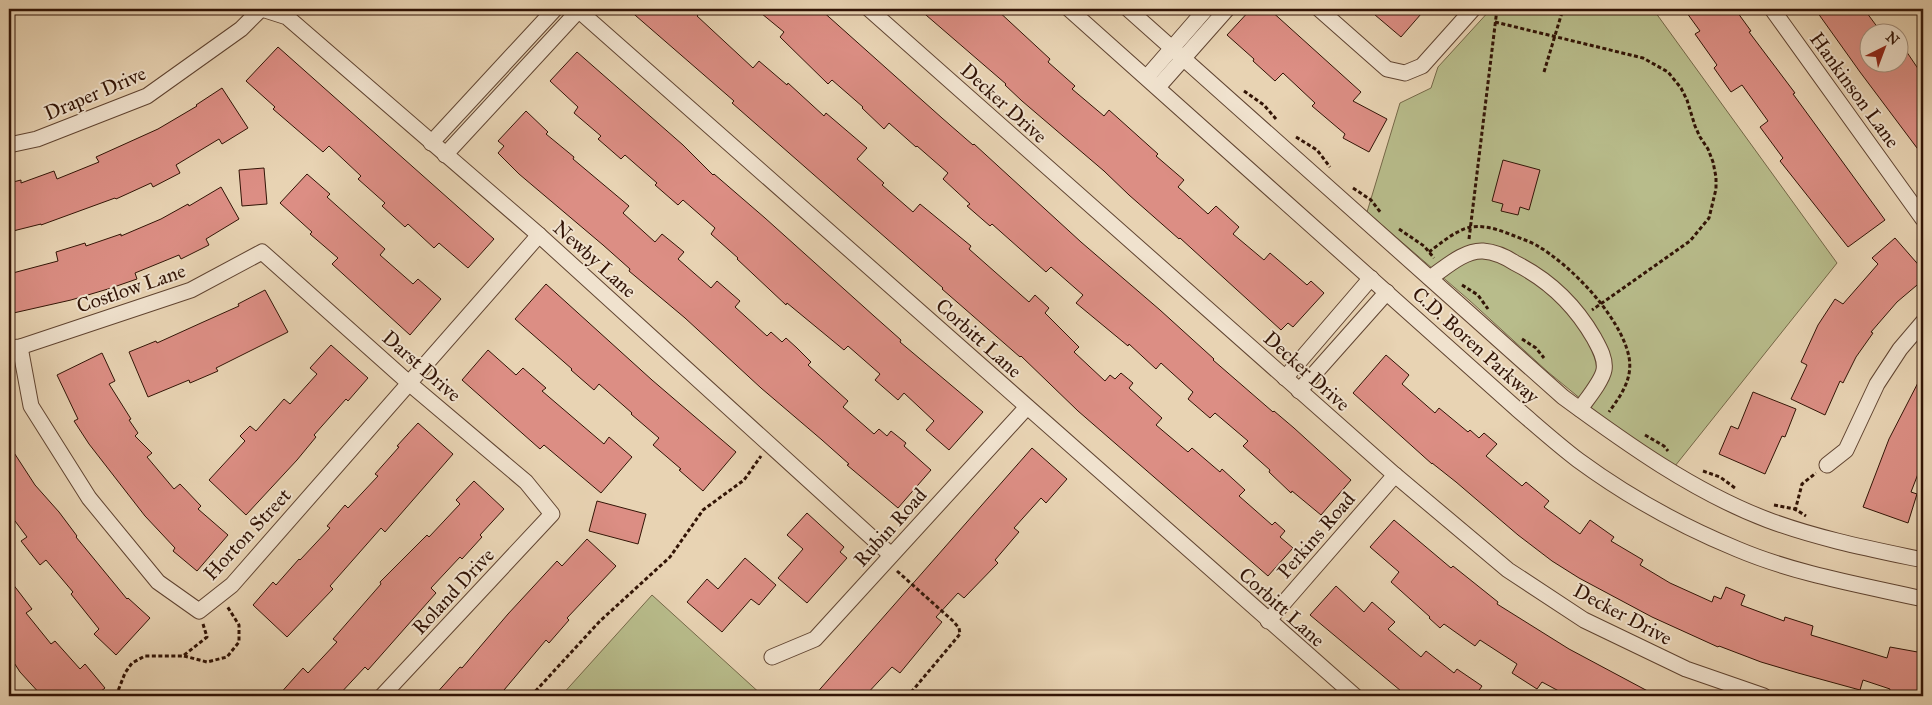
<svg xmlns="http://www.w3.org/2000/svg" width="1932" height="705" font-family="'IM FELL Great Primer',serif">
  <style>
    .green { fill: #b8bc8b; stroke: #756848 }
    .building { fill: #dc8e84; stroke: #321406 }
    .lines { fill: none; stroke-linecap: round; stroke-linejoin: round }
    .minor-casing { stroke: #604431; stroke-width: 17 }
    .path { stroke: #321406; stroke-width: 3; stroke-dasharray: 4 2.5; stroke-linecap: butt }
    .minor { stroke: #f0e2ce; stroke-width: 15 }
    .labels { text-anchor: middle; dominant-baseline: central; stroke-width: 4; stroke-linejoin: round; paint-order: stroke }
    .street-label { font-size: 20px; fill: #321406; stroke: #f0e2ce }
  </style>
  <rect width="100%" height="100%" fill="#e8d3b3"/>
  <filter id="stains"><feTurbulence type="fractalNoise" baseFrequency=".004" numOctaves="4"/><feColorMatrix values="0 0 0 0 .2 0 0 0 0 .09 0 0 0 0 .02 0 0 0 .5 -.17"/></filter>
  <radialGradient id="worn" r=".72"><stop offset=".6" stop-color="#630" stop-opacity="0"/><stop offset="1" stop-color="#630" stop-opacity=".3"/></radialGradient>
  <g class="green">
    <path d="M1491,9h162l184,254 -162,203 -65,-43 -62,-51 -79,-72 -102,-88 33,-109 31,-15 7,-21z"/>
    <path d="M652,595l111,101h-202z"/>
  </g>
  <g class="building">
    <path d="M628,9h76l-7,7 56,52 6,-7 28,24 1,-2 36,33 2,-3 41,35 -10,11 27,24 -2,2 31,27 7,-8 51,42 -2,3 60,53 6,-7 14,13 -4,5 34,34 -5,5 31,29 5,-6 5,4 6,-6 12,10 -4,5 33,30 -6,7 32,27 4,-4 28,24 2,-3 23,21 -6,6 33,29 3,-3 10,9 -5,6 13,11 -25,28 -190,-165 -57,-55 -1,1 -55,-48 -23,-20 1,-1 -211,-185 2,-2z"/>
    <path d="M756,9h64l122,109 31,27 1,-1 107,98 79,68 54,49 -1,1 60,52 1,-1 20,17 57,52 -30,35 -29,-24 -1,2 -22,-21 1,-2 -27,-24 5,-5 -33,-28 -5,5 -22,-19 5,-7 -32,-29 -5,6 -27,-25 -1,2 -52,-43 7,-8 -32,-28 -5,5 -54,-48 -2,2 -23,-20 3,-2 -27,-25 5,-6 -31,-27 -1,1 -27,-24 -5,6 -22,-21 1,-1 -31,-27 -4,4 -48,-47 4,-5z"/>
    <path d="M919,9h77l54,50 -2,3 27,24 -3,3 32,27 5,-6 49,44 -2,2 28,24 -6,7 30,27 8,-8 23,21 -6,7 31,26 6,-7 37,32 4,-4 13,12 -31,34 -5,-4 -7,7 -101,-92 -1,1 -50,-44 -25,-24 -82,-70 -17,-16 1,-1z"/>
    <path d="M1251,9h18l92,83 -8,9 34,18 -18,33 -26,-14 2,-4 -33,-28 3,-3 -32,-30 -8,8 -22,-20 1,-2 -27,-24z"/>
    <path d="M1368,9h47l6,5 -20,23z"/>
    <path d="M1684,9h51l16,22 -2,1 46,61 -2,1 92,126 -37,27 -68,-86 3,-3 -23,-31 8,-6 -26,-36 -11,7 -17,-24 3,-3 -22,-31 5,-3z"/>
    <path d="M1815,9h49l17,23h-11v30h30v-20l23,34v80l-63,-84z"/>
    <path d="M278,47l216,192 -26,29 -29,-25 -5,5 -26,-24 -3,3 -23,-21 3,-3 -27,-24 3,-3 -32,-30 -6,6 -50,-43 2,-2 -29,-26z"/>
    <path d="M577,52l106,93 30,30 1,-1 51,44 109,98 27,24 -1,2 83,70 -34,38 -23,-20 8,-9 -30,-28 -6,7 -23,-20 5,-6 -32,-28 -4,4 -57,-47 -1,2 -49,-46 1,-1 -27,-24 4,-6 -32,-28 -5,5 -23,-20 2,-2 -32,-28 -4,4 -23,-20 3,-3 -27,-23 4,-6 -28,-26z"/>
    <path d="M222,88l26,40 -26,16 -3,-5 -43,26 4,8 -27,14 -2,-4 -35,16 -1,-1 -74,27v-1l-32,8v-49l12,-3v3l33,-12 3,8 42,-17 -3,-5 62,-28 39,-23 -1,-1z"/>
    <path d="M526,111l22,21 -2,2 28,23 -1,2 56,47 -6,7 32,29 7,-8 22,18 -6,7 33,29 6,-7 23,20 -5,6 32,29 4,-4 11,10 4,-4 11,10 14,14 -3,3 40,36 -5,6 31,27 5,-5 8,7 4,-5 15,12 -2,3 27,24 -33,38 -51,-43 2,-1 -27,-24 -61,-52 -76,-70 -56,-47 1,-2 -27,-24 -84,-71 -21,-21 6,-7 -6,-5z"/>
    <path d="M1503,160l37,10 -11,40 -9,-3 -2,8 -17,-4 2,-7 -11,-3z"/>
    <path d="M264,168l3,36 -25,2 -3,-36z"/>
    <path d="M307,174l23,20 -3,3 58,52 -5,6 33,29 5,-5 23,20 -31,36 -78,-71 6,-6 -28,-24 2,-2 -32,-29z"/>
    <path d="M221,187l18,32 -33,20 3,6 -28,14 -2,-4 -44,18 2,6 -29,10 -37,11 -62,14v-40l49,-13 -2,-9 29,-9 1,3 35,-12v2l40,-17 27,-15 1,2z"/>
    <path d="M1895,238l28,32v10l-26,22 -26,30 2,1 -17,24 -13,26 -3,-2 -15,34 -34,-16 16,-34 -6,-3 17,-37 17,-26 8,5 35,-40 -6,-6z"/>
    <path d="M546,284l106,96 84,72 -33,39 -24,-21 2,-1 -28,-24 6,-7 -28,-24 1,-1 -33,-29 -5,6 -23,-20 1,-1 -57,-50z"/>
    <path d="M265,290l23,42 -72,36 2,3 -28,12 -1,-3 -41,17 -19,-45 27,-11 1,2 44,-20 38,-17 -1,-2z"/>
    <path d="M331,345l37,33 -20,23 -2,-2 -32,36 2,2 -19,23 -51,55 -37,-35 36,-39 -5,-5 10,-10 6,5 28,-32 6,5 27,-30 -7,-6z"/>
    <path d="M488,350l28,25 7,-7 23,20 -4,3 62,53 5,-7 23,20 -31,36 -57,-48 -4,4 -78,-69z"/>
    <path d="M102,353l13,28 -6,3 22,35 -2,1 9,13 -3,3 17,17 -5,4 27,32 6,-5 21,22 -3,3 30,26 -31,36 -24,-20 2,-3 -30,-32 -56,-72 -15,-23 4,-2 -21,-44z"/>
    <path d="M1386,355l23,20 -7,9 33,29 4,-5 29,24 2,-2 9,8 5,-5 13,11 -11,12 36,30 4,-4 23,19 -5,6 36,27 10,-14 24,17 -3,4 32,19 -3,5 30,18 42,19 2,-6 7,3 5,-12 19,8 -4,10 43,16 1,-4 28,9 -2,9 76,23 3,-11 33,6v43h-24l-10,-2 1,-5 -27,-9 -3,10 -62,-17 -37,-11 -42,-16 -1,1 -66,-30 -73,-39 -27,-17 -34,-26 -62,-53 -24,-19v1l-79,-71z"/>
    <path d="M1923,373v88l-12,31 6,2 -9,29 -45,-16 26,-68z"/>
    <path d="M1753,392l43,17 -11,28 -3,-1 -17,38 -46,-20 12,-28 7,3z"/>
    <path d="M418,423l35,31 -68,78 -4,-4 -51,58 3,3 -46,48 -34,-32 20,-23 3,3 23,-26 1,1 30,-32 -3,-2 18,-21 3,3 30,-32 -3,-2 24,-27 -2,-1z"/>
    <path d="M9,445l26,40 24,27 18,24 -1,1 51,62 1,-1 22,20 -34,37 -22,-21 5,-5 -28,-35 2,-2 -27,-32 -6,5 -19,-24 6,-4 -18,-24z"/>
    <path d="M1032,448l35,31 -21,24 -5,-5 -27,30 5,4 -24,28 3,3 -34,35 -6,-5 -22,24 6,5 -42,51 -8,-6 -27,29h-51z"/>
    <path d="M474,481l30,28 -24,26 2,2 -20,22 -2,-2 -29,31 5,5 -68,77 -3,-3 -27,29h-60l25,-28 5,5 29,-31 -4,-3 48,-55 -1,-2 47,-47 2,2 31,-33 -4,-4z"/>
    <path d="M597,501l49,13 -8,30 -49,-13z"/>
    <path d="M807,513l37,34 -4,5 7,6 -40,45 -29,-25 25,-29 -16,-14z"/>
    <path d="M1394,520l57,48 2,-2 45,36 -1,2 72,45 88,47h-89l-26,-14 -5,7 -25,-16 5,-9 -37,-24 -5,6 -31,-22 -4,4 -11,-10 1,-1 -39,-35 8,-10 -29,-25z"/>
    <path d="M587,539l29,27 -49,52 2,2 -20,23 -3,-3 -47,56h-65l26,-29 2,1 46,-54 49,-53 5,5z"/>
    <path d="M745,558l31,27 -17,20 -8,-6 -29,33 -35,-30 20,-23 11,10z"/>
    <path d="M9,579l23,30 -6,4 25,31 4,-3 25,28 5,-5 20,24 -10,8h-53l-22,-24 -11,-17z"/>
    <path d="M1336,586l28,26 8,-10 23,20 -7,7 33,28 5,-6 28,22 3,-4 25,17 -7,10h-68l-97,-81z"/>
  </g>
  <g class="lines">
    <g class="minor-casing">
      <g id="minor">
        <path d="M262,9l25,8 252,218 352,320"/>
        <path d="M577,9l778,687"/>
        <path d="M869,9l526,466 113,95 76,50 102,49 78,27"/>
        <path d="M1069,9l448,400c20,17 40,35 61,51 49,36 103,66 159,89 59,25 124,36 186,50"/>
        <path d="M1128,9l435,388c64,47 131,95 205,123 51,19 103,29 155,40"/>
        <path d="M1319,9l68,60 18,4 17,-7 51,-57"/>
        <path d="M1772,9l151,210"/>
        <path d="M1147,77l59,-68"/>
        <path d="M1158,87l69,-78"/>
        <path d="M431,143l124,-134"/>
        <path d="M9,145l28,-6 110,-43 94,-67 20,-20"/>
        <path d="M445,155l135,-146"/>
        <path d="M1430,278c15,-10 34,-28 53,-27 12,1 23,6 32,12 34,17 60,42 79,75 5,9 12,21 10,32 -2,11 -17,29 -24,39"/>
        <path d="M20,347l11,59 58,92 69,84 41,29 33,-26 307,-350"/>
        <path d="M9,348l11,-1 171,-57 71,-38 148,132 116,98 26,32 -170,182"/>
        <path d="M1285,378l86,-100"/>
        <path d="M1299,391l88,-99"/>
        <path d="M1827,465l19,-15 31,-66 23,-35 23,-27"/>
        <path d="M1268,621l127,-146"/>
        <path d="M772,657l43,-18 212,-232"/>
      </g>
    </g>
    <g class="path">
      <path d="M1495,22l148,36 25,14 13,16 6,12 8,26 5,11 8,12 5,13 3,15v12l-7,29 -19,23 -98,69"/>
      <path d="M1544,72l19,-63"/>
      <path d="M1244,91l20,14 12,14"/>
      <path d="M1296,137l21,13 13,17"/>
      <path d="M1353,188l18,12 10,13"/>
      <path d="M1399,229l25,17 10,12"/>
      <path d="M1469,239l28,-230"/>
      <path d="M1429,252c12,-9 27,-22 42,-25 15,-2 28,3 41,8 8,3 16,6 24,10 35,20 85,72 93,112 4,22 -8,38 -20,55"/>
      <path d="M1462,285l16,10 10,14"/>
      <path d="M1522,339l14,9 8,10"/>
      <path d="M1645,435l19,11 4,5"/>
      <path d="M1703,471l17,6 15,11"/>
      <path d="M1774,505l21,4 11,7"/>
      <path d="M1795,511l7,-27 14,-11"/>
      <path d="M897,571l56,50 6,7 1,6 -52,62"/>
      <path d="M184,656l23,6 20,-5 12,-15v-17l-12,-19"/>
      <path d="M116,696l9,-23 7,-10 13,-7h38l24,-19 -4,-13"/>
      <path d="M531,696l69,-75 70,-64 33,-47 41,-30 17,-24"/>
    </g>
    <use href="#minor" class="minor"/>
  </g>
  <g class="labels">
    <g class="street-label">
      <text transform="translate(1855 90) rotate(54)">Hankinson Lane</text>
      <text transform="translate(95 93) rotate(-23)">Draper Drive</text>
      <text transform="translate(1004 103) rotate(42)">Decker Drive</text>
      <text transform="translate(595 259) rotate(42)">Newby Lane</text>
      <text transform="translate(131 288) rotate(-19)">Costlow Lane</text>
      <text transform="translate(979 338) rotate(42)">Corbitt Lane</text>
      <text transform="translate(1476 345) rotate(42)">C.D. Boren Parkway</text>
      <text transform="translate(422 366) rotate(41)">Darst Drive</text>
      <text transform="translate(1307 371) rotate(42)">Decker Drive</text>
      <text transform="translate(890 527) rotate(-48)">Rubin Road</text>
      <text transform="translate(247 534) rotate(-47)">Horton Street</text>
      <text transform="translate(1316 535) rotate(-49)">Perkins Road</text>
      <text transform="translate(453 591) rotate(-47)">Roland Drive</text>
      <text transform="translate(1282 607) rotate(42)">Corbitt Lane</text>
      <text transform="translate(1623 614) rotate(28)">Decker Drive</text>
    </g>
  </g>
  <rect width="1932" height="705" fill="none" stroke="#e8d3b3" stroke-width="30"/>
  <rect x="10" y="10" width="1912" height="685" fill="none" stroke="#321406" stroke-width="2.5"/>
  <rect x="15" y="15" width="1902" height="675" fill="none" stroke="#321406"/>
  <g transform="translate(1884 48) rotate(42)"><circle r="24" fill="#f0e2ce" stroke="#a4907e"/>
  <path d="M0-4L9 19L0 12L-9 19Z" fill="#8f2418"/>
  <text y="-8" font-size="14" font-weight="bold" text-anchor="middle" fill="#321406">N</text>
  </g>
  <rect width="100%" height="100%" filter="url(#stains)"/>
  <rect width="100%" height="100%" fill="url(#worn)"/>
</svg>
